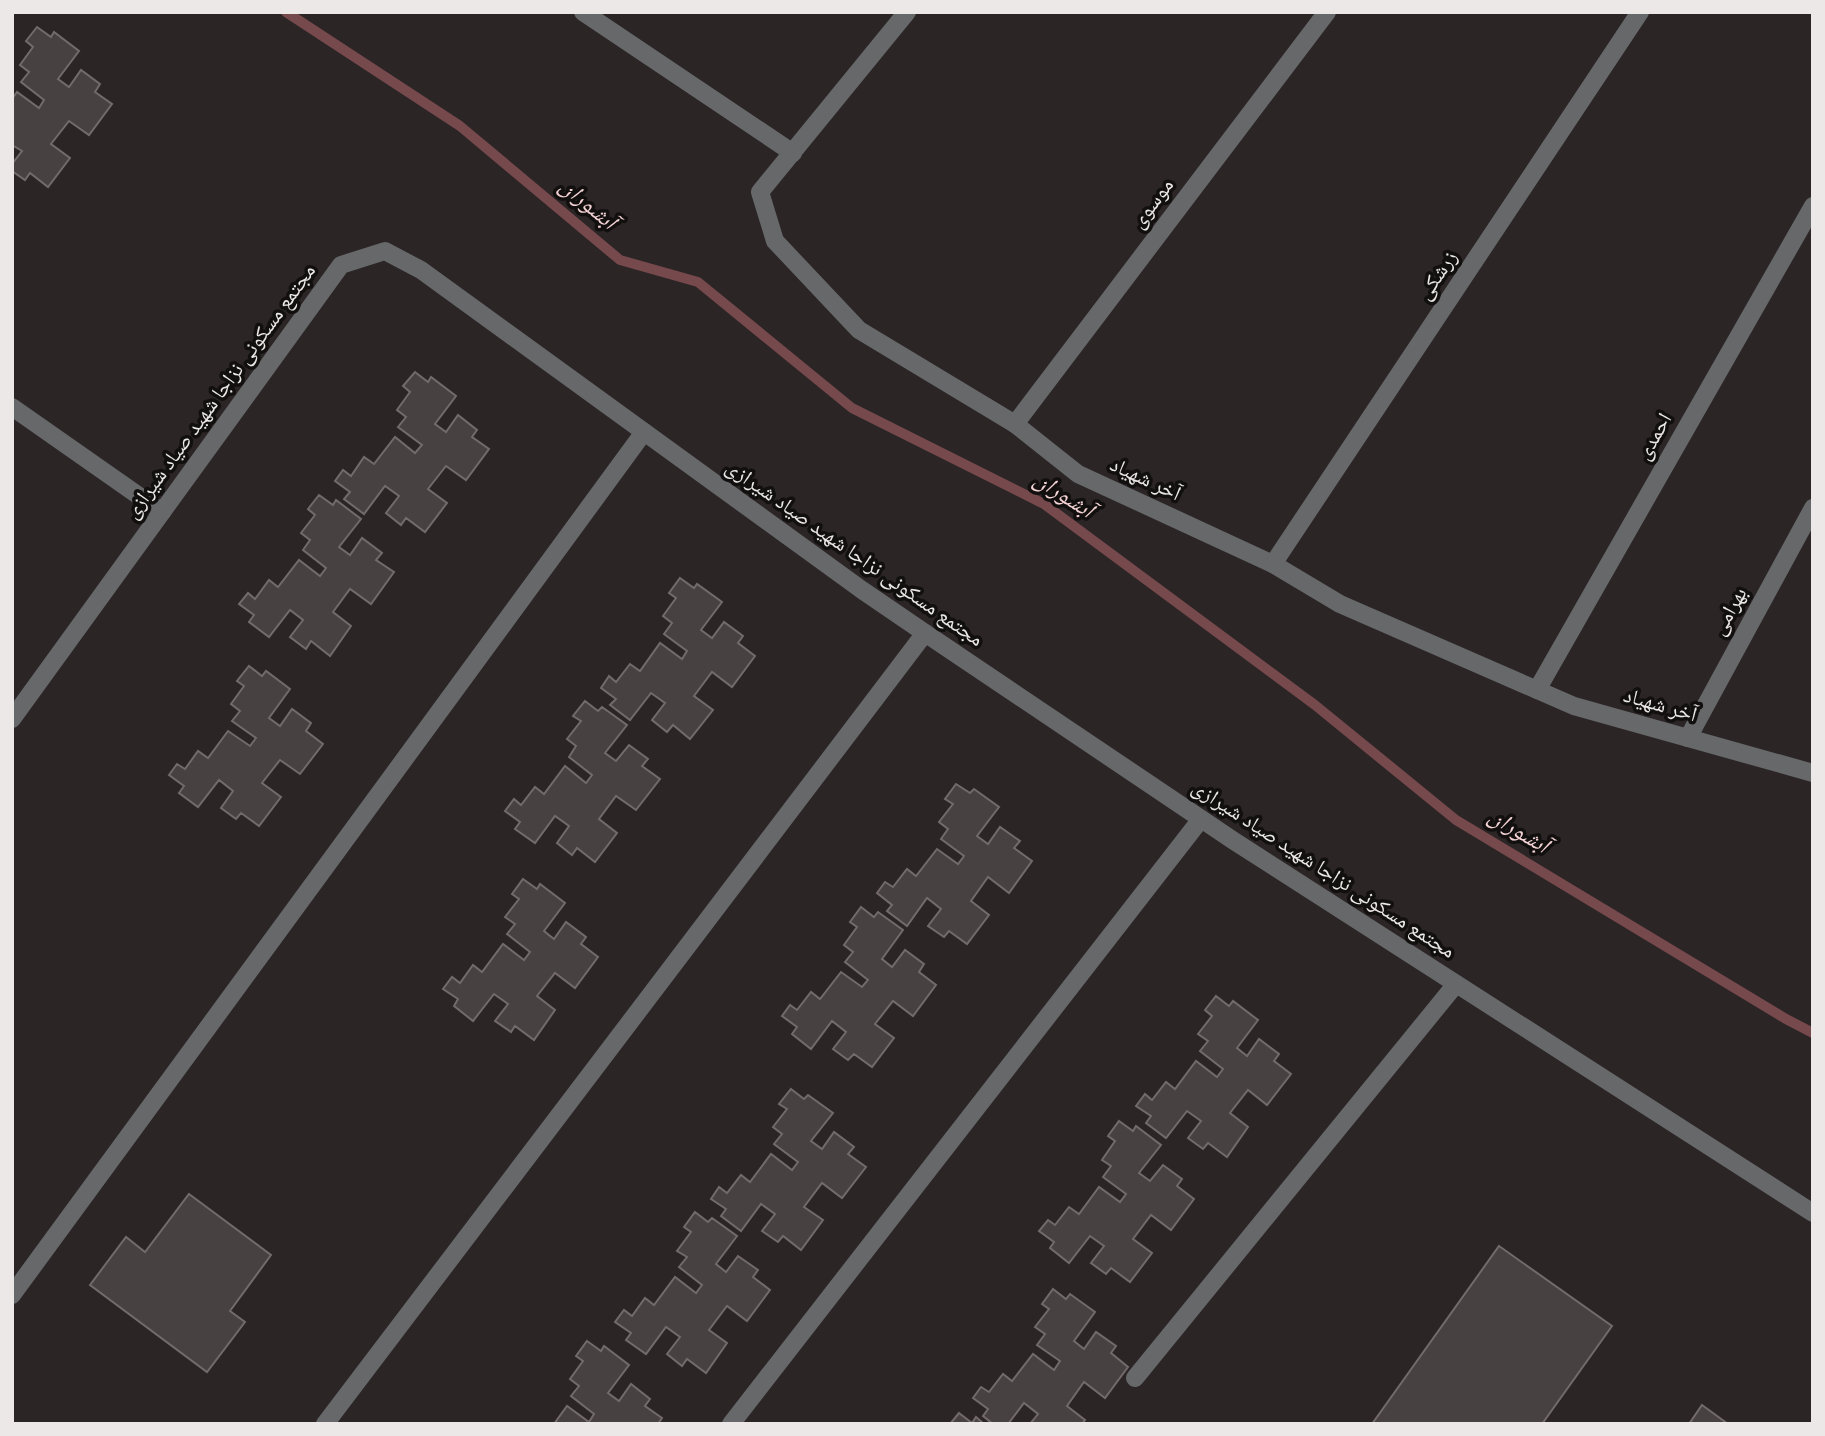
<svg xmlns="http://www.w3.org/2000/svg" width="1825" height="1436" font-family="Overpass,'Noto Naskh Arabic',sans-serif">
  <style>
    .lines { fill: none; stroke-linecap: round; stroke-linejoin: round }
    .stream { stroke: #76494d; stroke-width: 10 }
    .building { fill: #484141; stroke: #726a6b; stroke-width: 2 }
    .minor { stroke: #66686a; stroke-width: 18 }
    .labels { text-anchor: middle; dominant-baseline: central; stroke-width: 7; stroke-linejoin: round; paint-order: stroke }
    .street-label { font-size: 21px; fill: #ede8e8; stroke: #120f0f }
    .water-label { font-size: 23px; font-style: italic; fill: #f5d4d6; stroke: #120f0f }
  </style>
  <rect width="100%" height="100%" fill="#2c2526"/>
  <g class="lines">
    <path class="stream" d="M286,12l174,114 160,134 78,22 154,126 192,96 271,201 141,115 330,199 27,14"/>
  </g>
  <g class="building">
    <path d="M37,27l14,10 3,-5 25,19 -21,28 11,8 12,-17 19,14 -5,8 17,12 -23,31 -20,-14 -18,23 19,14 -22,29 -18,-14 -5,7 -13,-9v-7l10,-13 -10,-6v-46l5,-7 22,16 5,-8 -23,-18 8,-10 -9,-7 13,-18 -7,-6z"/>
    <path d="M415,372l13,10 3,-5 25,19 -21,28 11,8 12,-17 19,15 -5,7 17,12 -23,31 -20,-14 -18,23 19,14 -22,29 -19,-14 -5,7 -15,-12 13,-17 -14,-10 -21,28 -20,-15 6,-7 -15,-11 8,-11 8,6 13,-19 10,7 21,-27 20,16 7,-8 -24,-18 8,-10 -9,-7 13,-18 -7,-6z"/>
    <path d="M319,495l14,10 3,-5 25,19 -22,28 11,8 12,-17 20,15 -6,7 18,12 -23,32 -21,-15 -17,23 18,14 -21,30 -19,-15 -5,8 -16,-12 13,-17 -13,-10 -21,27 -20,-15 5,-7 -15,-11 9,-11 7,6 14,-19 9,7 21,-27 21,16 6,-8 -23,-18 7,-10 -9,-7 14,-18 -7,-6z"/>
    <path d="M680,578l14,10 3,-4 25,18 -21,28 11,8 12,-16 19,14 -5,7 17,13 -23,31 -20,-15 -18,24 19,14 -23,29 -17,-14 -6,7 -15,-12 13,-17 -14,-10 -21,27 -20,-15 6,-6 -15,-11 8,-12 7,6 14,-18 10,7 20,-28 22,16 5,-8 -23,-17 8,-11 -9,-7 13,-18 -7,-5z"/>
    <path d="M249,666l13,10 4,-5 24,18 -21,29 11,8 12,-17 19,14 -5,8 17,13 -23,30 -20,-14 -18,23 19,14 -22,29 -18,-13 -5,6 -15,-11 12,-17 -14,-11 -21,27 -19,-14 5,-7 -15,-11 8,-11 8,5 13,-18 10,7 20,-27 22,15 6,-8 -24,-17 8,-10 -9,-7 13,-18 -7,-5z"/>
    <path d="M585,701l13,10 4,-4 25,18 -22,28 11,8 13,-16 19,14 -6,7 18,13 -24,31 -20,-14 -17,23 18,14 -22,29 -18,-14 -5,7 -15,-12 12,-17 -14,-10 -20,27 -20,-14 5,-7 -15,-11 9,-12 7,6 14,-18 9,7 21,-28 21,17 6,-8 -23,-18 7,-11 -9,-7 14,-18 -8,-5z"/>
    <path d="M956,784l14,9 4,-4 25,18 -22,29 11,8 12,-17 20,14 -6,7 18,13 -23,32 -21,-16 -17,24 18,14 -22,29 -18,-13 -5,6 -16,-11 13,-17 -14,-11 -20,28 -20,-15 5,-6 -15,-12 8,-11 8,5 14,-18 9,7 21,-27 21,15 6,-8 -23,-17 7,-10 -9,-7 14,-18 -8,-5z"/>
    <path d="M523,879l14,10 3,-5 25,19 -21,28 10,8 12,-17 20,15 -5,7 17,13 -23,31 -20,-15 -18,23 18,14 -21,30 -19,-14 -4,6 -16,-11 13,-17 -14,-10 -21,27 -19,-15 4,-7 -15,-10 9,-12 8,6 13,-18 9,7 21,-28 21,16 6,-8 -23,-18 8,-10 -10,-7 14,-18 -7,-5z"/>
    <path d="M861,907l13,10 4,-5 25,18 -21,29 10,8 13,-17 19,14 -5,8 17,13 -23,31 -20,-15 -18,23 19,14 -22,29 -18,-13 -6,6 -15,-11 13,-17 -14,-11 -21,28 -19,-15 5,-7 -15,-11 8,-11 7,5 14,-18 9,7 21,-27 21,15 6,-7 -23,-18 8,-10 -9,-7 13,-18 -7,-5z"/>
    <path d="M1216,996l13,10 4,-5 25,19 -21,28 10,8 12,-17 20,15 -5,7 17,13 -24,31 -19,-15 -18,23 18,14 -21,30 -19,-14 -5,6 -15,-11 13,-17 -14,-10 -21,27 -20,-15 5,-7 -15,-10 9,-12 7,6 14,-18 9,7 21,-28 21,16 6,-8 -23,-18 8,-10 -10,-7 14,-18 -7,-6z"/>
    <path d="M791,1089l13,10 4,-4 25,18 -22,28 11,8 12,-17 20,15 -6,7 18,13 -24,31 -20,-15 -18,24 19,13 -22,30 -18,-14 -5,6 -16,-11 13,-17 -14,-10 -20,27 -20,-15 5,-7 -15,-10 8,-12 8,6 14,-18 9,7 21,-28 21,16 6,-8 -24,-18 8,-10 -9,-7 14,-18 -8,-5z"/>
    <path d="M1119,1121l14,10 3,-5 25,19 -22,28 11,8 13,-16 19,14 -5,7 17,13 -23,31 -20,-15 -18,24 19,14 -22,29 -19,-14 -5,6 -15,-11 13,-17 -14,-10 -21,27 -19,-15 4,-6 -15,-11 9,-11 7,5 14,-18 10,7 20,-27 21,15 6,-8 -23,-17 8,-11 -9,-6 13,-19 -7,-5z"/>
    <path d="M189,1194l82,61 -41,56 15,11 -38,50 -117,-87 36,-48 19,15z"/>
    <path d="M695,1212l13,10 4,-4 25,18 -21,28 10,8 12,-16 20,14 -5,7 17,13 -23,31 -20,-15 -18,24 18,13 -21,30 -19,-14 -5,7 -15,-12 13,-17 -14,-10 -20,27 -20,-14 5,-7 -16,-11 9,-12 8,6 13,-18 9,7 21,-28 21,16 6,-8 -23,-18 8,-10 -10,-6 14,-19 -7,-5z"/>
    <path d="M1499,1246l113,80 -70,98h-170z"/>
    <path d="M1053,1289l13,10 4,-5 25,18 -21,29 10,8 12,-17 20,14 -5,7 17,14 -23,31 -21,-16 -17,24 18,14 -3,4h-52l8,-10 -14,-11 -16,21h-15l-10,-8 5,-7 -15,-11 8,-11 8,5 14,-18 9,7 21,-27 21,16 6,-9 -23,-16 8,-11 -10,-7 14,-18 -7,-5z"/>
    <path d="M587,1341l14,10 3,-5 25,19 -21,28 11,8 12,-17 19,15 -5,7 17,12 -4,6h-104l13,-18 22,16 5,-8 -23,-18 8,-10 -9,-7 13,-18 -7,-5z"/>
    <path d="M1702,1405l26,19h-39z"/>
    <path d="M959,1413l13,10 4,-6 8,7h-34z"/>
  </g>
  <g class="lines">
    <g class="minor">
      <path d="M583,12l210,141"/>
      <path d="M907,12l-147,180 15,49 84,89 156,94 63,50 195,90 67,40 234,102 239,67"/>
      <path d="M12,407l150,105"/>
      <path d="M1015,424l312,-412"/>
      <path d="M1273,564l367,-552"/>
      <path d="M1537,690l276,-484"/>
      <path d="M12,719l329,-454 44,-14 36,19 441,320 63,43 309,208 579,372"/>
      <path d="M1688,738l125,-230"/>
      <path d="M12,1295l632,-863"/>
      <path d="M1135,1378l321,-394"/>
      <path d="M325,1424l600,-791"/>
      <path d="M731,1424l470,-605"/>
    </g>
  </g>
  <g class="labels">
    <g class="street-label">
      <text transform="translate(1153 204) rotate(-53)">موسوی</text>
      <text transform="translate(1438 276) rotate(-56)">زرشکی</text>
      <text transform="translate(221 392) rotate(-54)">مجتمع مسکونی نزاجا شهید صیاد شیرازی</text>
      <text transform="translate(1655 437) rotate(-60)">احمدی</text>
      <text transform="translate(1145 480) rotate(25)">آخر شهیاد</text>
      <text transform="translate(854 554) rotate(35)">مجتمع مسکونی نزاجا شهید صیاد شیرازی</text>
      <text transform="translate(1730 612) rotate(-61)">بهرامی</text>
      <text transform="translate(1660 706) rotate(16)">آخر شهیاد</text>
      <text transform="translate(1323 870) rotate(33)">مجتمع مسکونی نزاجا شهید صیاد شیرازی</text>
    </g>
    <g class="water-label">
      <text transform="translate(587 205) rotate(40)">آبشوران</text>
      <text transform="translate(1063 496) rotate(33)">آبشوران</text>
      <text transform="translate(1518 832) rotate(31)">آبشوران</text>
    </g>
  </g>
  <rect width="1825" height="1436" fill="none" stroke="#ede8e8" stroke-width="28"/>
</svg>
